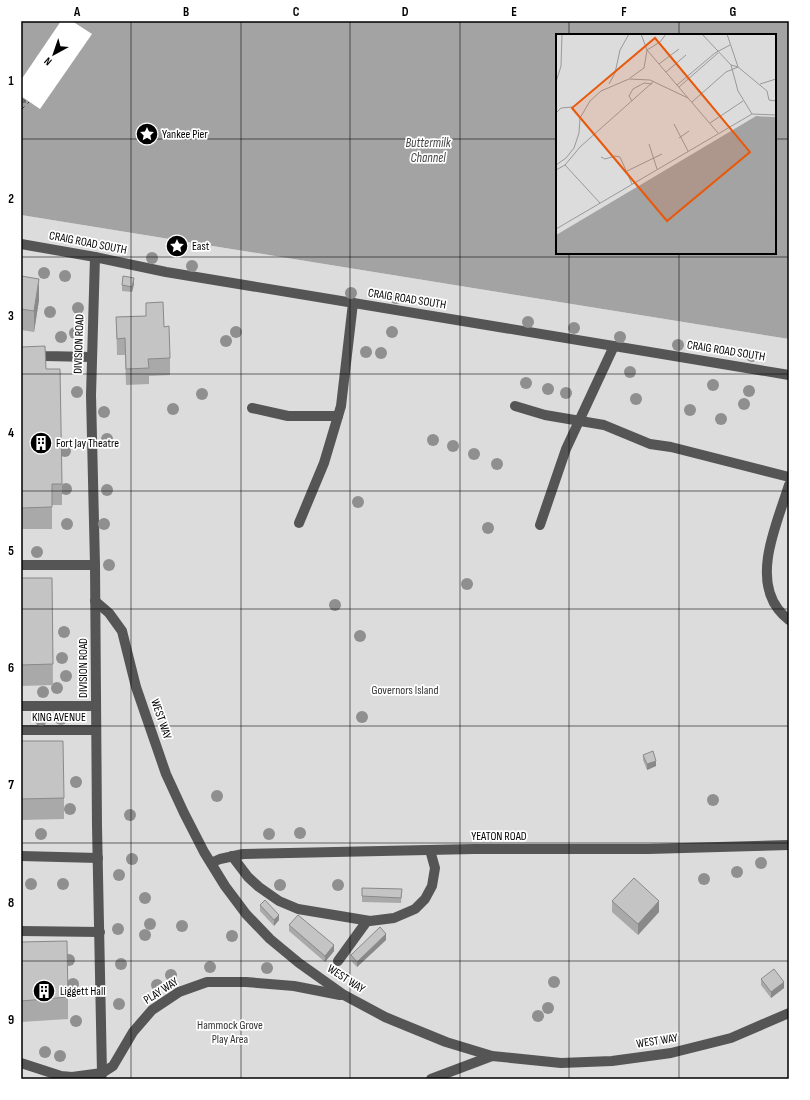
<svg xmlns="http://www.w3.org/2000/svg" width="810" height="1100" font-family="'Sofia Sans Condensed',sans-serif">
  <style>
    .green { fill: #dcdcdc }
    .water { fill: #a3a3a3; fill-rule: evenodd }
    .pier { fill: #fff }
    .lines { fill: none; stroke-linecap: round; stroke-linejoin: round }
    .ferry { stroke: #444; stroke-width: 1; stroke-dasharray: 5 4; stroke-linecap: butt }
    .minor { stroke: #555; stroke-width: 10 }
    .tree { fill: #8f8f8f }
    .wall { fill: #a9a9a9 }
    .shaded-wall { fill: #898989 }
    .building { fill: #c4c4c4; stroke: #898989 }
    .grid { fill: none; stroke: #000; stroke-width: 1; stroke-opacity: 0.55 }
    .labels { text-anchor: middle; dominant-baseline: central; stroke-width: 3.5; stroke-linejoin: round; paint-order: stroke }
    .poi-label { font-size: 12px; fill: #000; stroke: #fff; text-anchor: start }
    .street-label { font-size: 12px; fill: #000; stroke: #fff }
    .park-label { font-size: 12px; fill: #333; stroke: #fff }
    .water-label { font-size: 13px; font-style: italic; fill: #444; stroke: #fff }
    .inset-river { fill: none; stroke: #a3a3a3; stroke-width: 2 }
    .inset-road { fill: none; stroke: #999; stroke-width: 1 }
    .view { fill: #e8590c; fill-opacity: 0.15; stroke: #e8590c; stroke-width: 2 }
    .inset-edge { fill: none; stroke: #000; stroke-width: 2 }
    .neatline { fill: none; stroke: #000; stroke-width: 1.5 }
    .grid-label { font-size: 13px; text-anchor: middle; font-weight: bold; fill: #000 }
  </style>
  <rect width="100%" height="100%" fill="#fff"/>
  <path class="green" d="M21,215l768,124v740h-768z"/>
  <path class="water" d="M21,21h768v318l-768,-124zM557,35h218v218h-218z"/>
  <path class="pier" d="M61,21h11l20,13 -52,75 -19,-13v-16z"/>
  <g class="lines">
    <g class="ferry">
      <path d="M21,99l8,3"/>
      <path d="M21,102h7"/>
      <path d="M21,110l8,-8"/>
    </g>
    <g class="minor">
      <path d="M21,244l74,13 71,15 623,103"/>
      <path d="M95,257l-4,138 4,170 2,261 5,247 -1,6"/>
      <path d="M21,353l24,3 46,1"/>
      <path d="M515,406l30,9 59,10 46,19 21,3 118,30"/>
      <path d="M252,408l36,8h50"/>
      <path d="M789,485c-11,36 -37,90 -11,124 3,4 7,8 11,11"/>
      <path d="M299,523l25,-60 17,-57 12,-103"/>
      <path d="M540,525l26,-76 48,-103"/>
      <path d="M21,565h74"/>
      <path d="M95,601l14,12 13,18 14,56 30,87 18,39 20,39 21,34 21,28 24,25 29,24 45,32 41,22 61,25 46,14 69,7 51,-2 59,-8 60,-15 58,-25"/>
      <path d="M21,706h75"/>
      <path d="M21,730h75"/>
      <path d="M21,856l77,2"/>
      <path d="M232,856l16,21 11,10 20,14 19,8 72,12 24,-3 21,-9 10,-10 7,-13 3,-18 -5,-18"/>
      <path d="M211,863l9,-4 23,-5 231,-5h174l141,-4"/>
      <path d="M21,931l79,1"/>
      <path d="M338,961l29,-40"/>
      <path d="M21,1063l40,13 11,1 30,-4 11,-7 20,-34 19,-22 27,-18 28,-10h39l48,4 46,9"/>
      <path d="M431,1079l61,-23"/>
    </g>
  </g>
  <g class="tree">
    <circle cx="152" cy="258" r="6"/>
    <circle cx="192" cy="266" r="6"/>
    <circle cx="44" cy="273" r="6"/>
    <circle cx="65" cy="276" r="6"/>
    <circle cx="351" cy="293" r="6"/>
    <circle cx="396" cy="298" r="6"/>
    <circle cx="78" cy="308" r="6"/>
    <circle cx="50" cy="312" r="6"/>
    <circle cx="528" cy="322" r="6"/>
    <circle cx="574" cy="328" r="6"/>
    <circle cx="236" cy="332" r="6"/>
    <circle cx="392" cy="332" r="6"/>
    <circle cx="75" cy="333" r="6"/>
    <circle cx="61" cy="337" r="6"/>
    <circle cx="620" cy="337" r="6"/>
    <circle cx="226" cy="341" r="6"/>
    <circle cx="678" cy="345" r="6"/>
    <circle cx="366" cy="352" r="6"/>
    <circle cx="381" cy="353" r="6"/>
    <circle cx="752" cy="356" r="6"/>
    <circle cx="630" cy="372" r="6"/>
    <circle cx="526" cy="383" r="6"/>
    <circle cx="713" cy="385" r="6"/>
    <circle cx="548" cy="389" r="6"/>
    <circle cx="749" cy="391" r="6"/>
    <circle cx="77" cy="392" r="6"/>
    <circle cx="566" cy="393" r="6"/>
    <circle cx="202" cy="394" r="6"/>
    <circle cx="636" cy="399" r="6"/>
    <circle cx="744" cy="404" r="6"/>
    <circle cx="173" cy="409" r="6"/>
    <circle cx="690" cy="410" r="6"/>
    <circle cx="104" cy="412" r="6"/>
    <circle cx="721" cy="419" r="6"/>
    <circle cx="107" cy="439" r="6"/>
    <circle cx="433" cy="440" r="6"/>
    <circle cx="453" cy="446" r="6"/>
    <circle cx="65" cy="451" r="6"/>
    <circle cx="474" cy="454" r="6"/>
    <circle cx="497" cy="464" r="6"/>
    <circle cx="66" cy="489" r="6"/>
    <circle cx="107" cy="490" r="6"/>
    <circle cx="358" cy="502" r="6"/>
    <circle cx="67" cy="524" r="6"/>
    <circle cx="104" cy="524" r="6"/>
    <circle cx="488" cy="528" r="6"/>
    <circle cx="37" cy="552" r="6"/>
    <circle cx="109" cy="565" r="6"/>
    <circle cx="467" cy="584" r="6"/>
    <circle cx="335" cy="605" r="6"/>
    <circle cx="64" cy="632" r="6"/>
    <circle cx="360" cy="636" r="6"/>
    <circle cx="62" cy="658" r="6"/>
    <circle cx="66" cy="676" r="6"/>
    <circle cx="57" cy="688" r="6"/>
    <circle cx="43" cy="692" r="6"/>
    <circle cx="362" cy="717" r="6"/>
    <circle cx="61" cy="719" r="6"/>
    <circle cx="41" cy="720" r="6"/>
    <circle cx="76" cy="782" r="6"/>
    <circle cx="217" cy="796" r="6"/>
    <circle cx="713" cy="800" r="6"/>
    <circle cx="70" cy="809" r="6"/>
    <circle cx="130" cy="815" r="6"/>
    <circle cx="300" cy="833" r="6"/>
    <circle cx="41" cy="834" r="6"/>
    <circle cx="269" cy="834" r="6"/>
    <circle cx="132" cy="859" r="6"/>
    <circle cx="761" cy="863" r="6"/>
    <circle cx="737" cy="872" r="6"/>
    <circle cx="119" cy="875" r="6"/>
    <circle cx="704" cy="879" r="6"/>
    <circle cx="31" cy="884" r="6"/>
    <circle cx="63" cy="884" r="6"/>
    <circle cx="280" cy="885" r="6"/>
    <circle cx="338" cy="885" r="6"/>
    <circle cx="145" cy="898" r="6"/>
    <circle cx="150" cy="924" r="6"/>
    <circle cx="182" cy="926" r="6"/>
    <circle cx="118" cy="929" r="6"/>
    <circle cx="145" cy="935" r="6"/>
    <circle cx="232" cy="936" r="6"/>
    <circle cx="69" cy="960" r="6"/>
    <circle cx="121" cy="964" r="6"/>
    <circle cx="210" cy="967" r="6"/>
    <circle cx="267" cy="968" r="6"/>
    <circle cx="171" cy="975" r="6"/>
    <circle cx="554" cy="982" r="6"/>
    <circle cx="73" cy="984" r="6"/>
    <circle cx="157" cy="985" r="6"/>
    <circle cx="119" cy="1004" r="6"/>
    <circle cx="548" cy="1008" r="6"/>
    <circle cx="538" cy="1016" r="6"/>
    <circle cx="76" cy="1021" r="6"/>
    <circle cx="45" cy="1052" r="6"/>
    <circle cx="60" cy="1056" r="6"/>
  </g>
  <g class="wall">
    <path d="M21,276l18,24 -5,32 -13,-2z"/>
    <path d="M134,284l-2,8 -10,-1v-6z"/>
    <path d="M146,303l18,24 6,31v17l-21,1v8l-23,1 -1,-30h-8l-1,-38 30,-1z"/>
    <path d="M21,347l25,22 16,115v21h-10v24h-31z"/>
    <path d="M21,578h31l1,107 -32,1z"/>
    <path d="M21,741l43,57v21l-43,1z"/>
    <path d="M643,755l13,11 -9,4 -4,-10z"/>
    <path d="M362,888l40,1 -1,14 -39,-1z"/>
    <path d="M612,901l47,11 -21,23 -26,-23z"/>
    <path d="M260,905l19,15 -5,6 -14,-15z"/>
    <path d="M289,925l45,26 -9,11 -36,-31z"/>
    <path d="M386,940l-29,27 -6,-6v-6z"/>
    <path d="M21,942l47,55v22l-47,3z"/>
    <path d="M761,979l23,9 -13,10 -10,-13z"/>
  </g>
  <g class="shaded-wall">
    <path d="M134,278v6l-2,8v-5z"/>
    <path d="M39,279v21l-5,32v-21z"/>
    <path d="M656,761v5l-9,4v-6z"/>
    <path d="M659,901v11l-21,23v-11z"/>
    <path d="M279,915v5l-5,6v-6z"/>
    <path d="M386,934v6l-29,27v-5z"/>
    <path d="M334,945v6l-9,11v-6z"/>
    <path d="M784,982v6l-13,10v-6z"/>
  </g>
  <g class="building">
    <path d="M21,276l18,3 -5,32 -13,-2z"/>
    <path d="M123,276l11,2 -2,9 -10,-2z"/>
    <path d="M163,302l1,25 5,-1 1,32 -22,1 1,9 -23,1 -1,-31 -8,1 -1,-22 30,-1v-13z"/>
    <path d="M45,346l1,23h14l2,115h-10v23l-31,1v-161z"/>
    <path d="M21,578h31l1,86 -32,1z"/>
    <path d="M21,741h42l1,57 -43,1z"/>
    <path d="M653,751l3,10 -9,3 -4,-9z"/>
    <path d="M634,878l25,23 -21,23 -26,-23z"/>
    <path d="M362,888l40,1 -1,9 -39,-2z"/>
    <path d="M265,900l14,15 -5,5 -14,-15z"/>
    <path d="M298,915l36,30 -9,11 -36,-31z"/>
    <path d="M380,927l6,7 -29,28 -6,-7z"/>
    <path d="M67,941l1,56 -47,4v-59z"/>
    <path d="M774,969l10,13 -13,10 -10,-13z"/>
  </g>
  <path class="grid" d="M131,21v1058M241,21v1058M350,21v1058M460,21v1058M569,21v14M679,21v14M21,139h536M775,139h14M569,253v826M679,253v826M21,257h768M21,374h768M21,491h768M21,609h768M21,726h768M21,843h768M21,961h768"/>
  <defs>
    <g id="sight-disc" transform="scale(1.15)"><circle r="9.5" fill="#000" stroke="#fff"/><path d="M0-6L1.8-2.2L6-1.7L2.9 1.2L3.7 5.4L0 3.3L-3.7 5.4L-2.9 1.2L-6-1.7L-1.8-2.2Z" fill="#fff"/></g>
    <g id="building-disc" transform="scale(1.15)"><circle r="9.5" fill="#000" stroke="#fff"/><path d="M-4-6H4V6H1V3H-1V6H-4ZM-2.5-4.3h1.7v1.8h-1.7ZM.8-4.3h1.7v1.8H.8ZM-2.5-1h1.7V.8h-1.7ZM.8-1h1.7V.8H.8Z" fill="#fff"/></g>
  </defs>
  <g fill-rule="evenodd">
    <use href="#sight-disc" x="147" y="134"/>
    <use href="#sight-disc" x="177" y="246"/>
    <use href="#building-disc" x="41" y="443"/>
    <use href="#building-disc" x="44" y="991"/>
  </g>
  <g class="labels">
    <g class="poi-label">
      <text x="162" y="134">Yankee Pier</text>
      <text x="192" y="246">East</text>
      <text x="56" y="443">Fort Jay Theatre</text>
      <text x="60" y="991">Liggett Hall</text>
    </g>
    <g class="street-label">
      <text transform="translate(88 243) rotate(11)">CRAIG ROAD SOUTH</text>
      <text transform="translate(407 299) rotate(9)">CRAIG ROAD SOUTH</text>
      <text transform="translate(79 344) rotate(-88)">DIVISION ROAD</text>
      <text transform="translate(726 351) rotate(9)">CRAIG ROAD SOUTH</text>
      <text transform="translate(83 668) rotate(-90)">DIVISION ROAD</text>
      <text x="59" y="717">KING AVENUE</text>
      <text transform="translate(161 719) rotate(71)">WEST WAY</text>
      <text x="499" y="836">YEATON ROAD</text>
      <text transform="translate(346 979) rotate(33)">WEST WAY</text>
      <text transform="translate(161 991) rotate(-33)">PLAY WAY</text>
      <text transform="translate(657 1041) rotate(-9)">WEST WAY</text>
    </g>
    <g class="park-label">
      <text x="405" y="690">Governors Island</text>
      <text x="230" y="1025">Hammock Grove<tspan x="230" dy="14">Play Area</tspan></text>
    </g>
    <g class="water-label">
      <text x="428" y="143">Buttermilk<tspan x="428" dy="15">Channel</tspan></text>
    </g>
  </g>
  <g transform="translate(556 34)">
    <rect width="220" height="220" fill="#fff"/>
    <path d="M0,0h220v83l-20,-1 -200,119z" fill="#dcdcdc"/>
    <path d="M200,82l20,1v137h-220v-19z" fill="#a3a3a3"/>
    <path class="inset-river" d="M183,109l7,-7 30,-2M183,109l9,-3 28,-2M182,110l1,-6 14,-9 23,-1M124,220l96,-70M149,220l71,-52M174,220l46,-34M186,220l34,-26M199,220l21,-16"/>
    <path class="inset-road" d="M85,0l6,16 71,83M146,0l29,31 7,26 14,23M171,0l11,33 29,24 2,9 7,1M103,30l20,-15M110,38l20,-17M74,44l14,-10 3,-18 13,-8 6,-8M0,48l5,-16 1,-32M53,50l6,-11 5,-23 9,-16M204,50l16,-5M121,51l38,-32 15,-8M123,53l39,-34M76,67l-3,-5 4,-7 11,-6 8,1M136,68l34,-30 12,-5 -7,-2M0,79l5,-5 11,-1 8,11 -1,15 -5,15 -8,10 -10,7M196,80l24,1M24,84l10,-17 11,-10 28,-12 21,1 38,18M154,89l33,-22M118,90l14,27M123,104l10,-7M93,110l8,25M45,123l4,2 10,-3 5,1 12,27M9,131l35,38M0,136l9,-5 15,-18 74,-66M71,137l35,-17M0,195l196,-115"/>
    <path class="view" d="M99,4l95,114 -83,69 -95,-113z"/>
    <rect width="220" height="220" class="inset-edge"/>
  </g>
  <rect width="810" height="1100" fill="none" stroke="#ffffff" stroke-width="44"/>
  <g transform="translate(54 54) rotate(220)" stroke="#ffffff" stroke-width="3" paint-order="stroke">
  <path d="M0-3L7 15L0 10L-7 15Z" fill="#000000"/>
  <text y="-6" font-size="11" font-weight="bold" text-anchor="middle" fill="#000000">N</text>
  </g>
  <rect x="22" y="22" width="766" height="1056" class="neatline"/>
  <g class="grid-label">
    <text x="77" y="16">A</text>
    <text x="186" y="16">B</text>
    <text x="296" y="16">C</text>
    <text x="405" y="16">D</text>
    <text x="514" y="16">E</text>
    <text x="624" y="16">F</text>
    <text x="733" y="16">G</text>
    <text x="11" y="85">1</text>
    <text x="11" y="203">2</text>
    <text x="11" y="320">3</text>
    <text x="11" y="437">4</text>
    <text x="11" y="555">5</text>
    <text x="11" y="672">6</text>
    <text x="11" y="789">7</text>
    <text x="11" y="907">8</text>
    <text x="11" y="1024">9</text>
  </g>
</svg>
